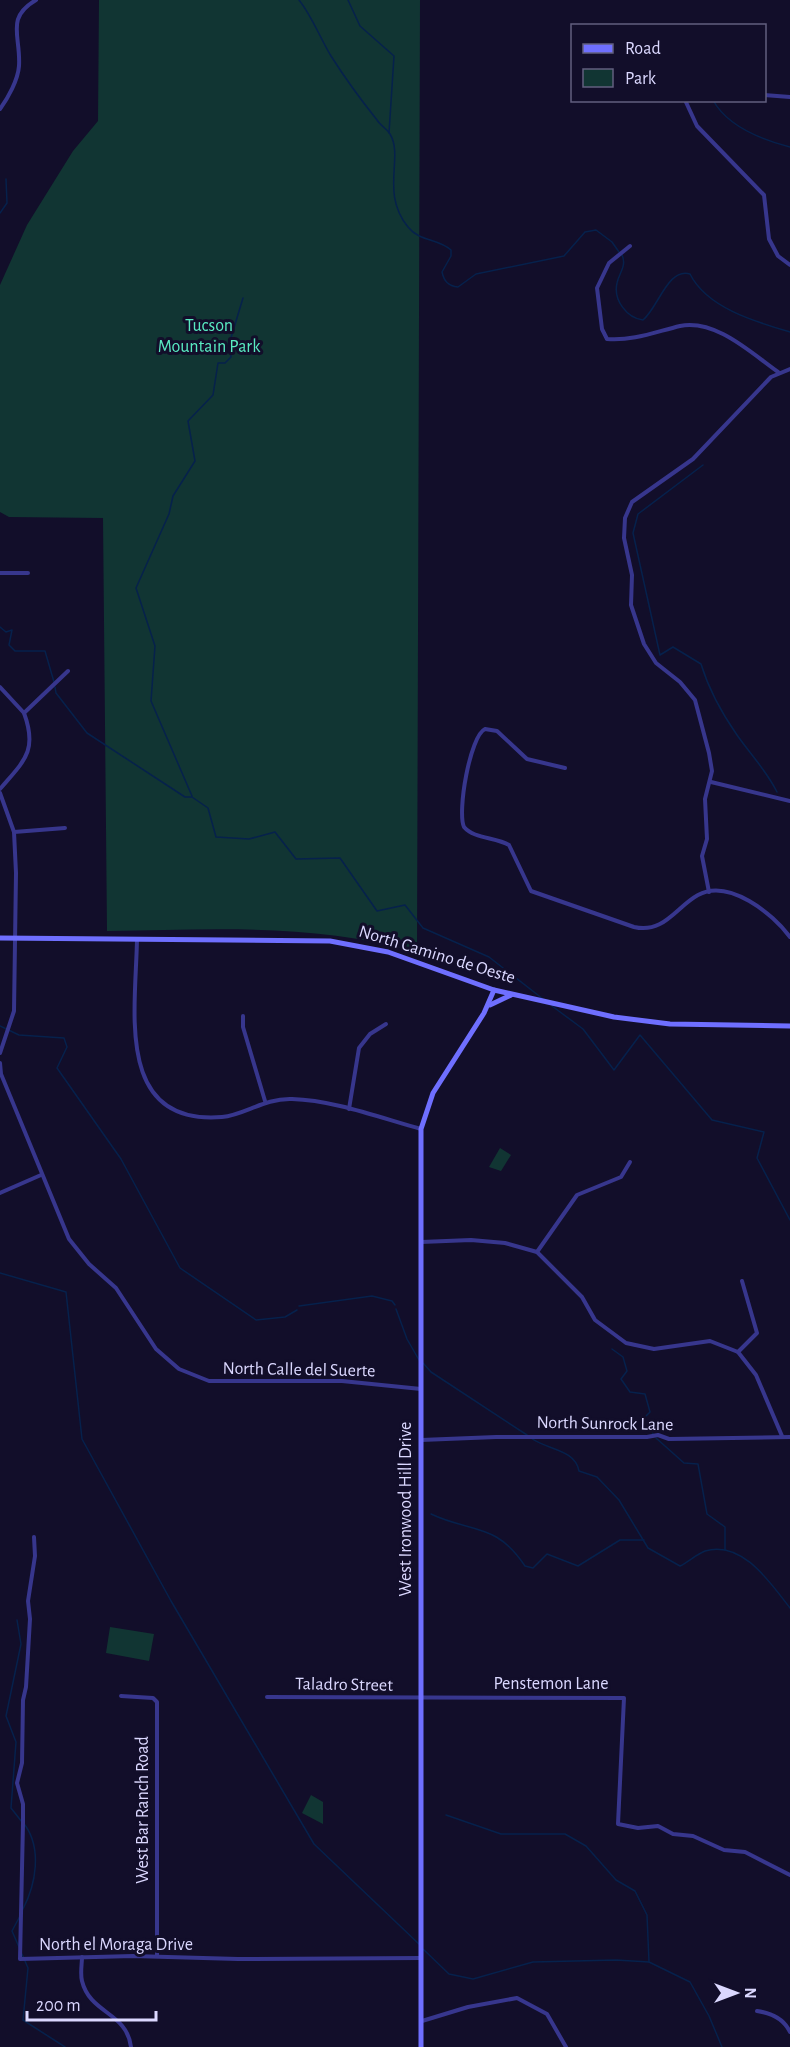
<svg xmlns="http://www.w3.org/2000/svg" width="790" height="2047" font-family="'Alegreya Sans',sans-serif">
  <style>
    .green { fill: #113533 }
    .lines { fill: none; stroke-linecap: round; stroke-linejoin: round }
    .stream { stroke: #06214c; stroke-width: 1.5 }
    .street { stroke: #37368d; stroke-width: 4 }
    .secondary { stroke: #6f6fff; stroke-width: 5 }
    .labels { text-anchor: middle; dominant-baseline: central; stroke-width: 6; stroke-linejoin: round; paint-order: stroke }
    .park-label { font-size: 18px; fill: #59eac1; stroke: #120e2a }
    .street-label { font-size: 18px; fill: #dbd8ff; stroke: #120e2a }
  </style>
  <rect width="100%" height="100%" fill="#120e2a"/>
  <g class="green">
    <path d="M99,0h321l-3,953c-101,-31 -206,-23 -310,-22l-4,-413 -94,-1 -9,-5v-227l27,-60 46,-74 25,-30z"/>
    <path d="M500,1148l11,7 -10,16 -12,-4z"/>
    <path d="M110,1627l44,7 -5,27 -43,-8z"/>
    <path d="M311,1795l12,7v22l-21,-11z"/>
  </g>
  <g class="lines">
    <g class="stream">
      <path d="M299,0c13,16 21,38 32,56 14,22 30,44 46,64 3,5 10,9 13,14 14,23 -10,59 18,93 12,15 29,11 43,23v6l-9,16c2,9 6,14 16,15l18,-13 88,-18 21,-24 11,-2 16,12 7,10"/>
      <path d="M348,0l12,26 34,30 -5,77"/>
      <path d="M713,100c14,26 50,40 77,47"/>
      <path d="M0,213l7,-10 -1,-24"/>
      <path d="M622,255c5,11 -3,18 -5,28 -4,17 10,35 26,37 15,-12 25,-53 47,-46 17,34 66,48 100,58"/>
      <path d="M703,465l-65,49 -5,19 27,122 13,-8 28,17c8,26 20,48 36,71 14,20 29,35 40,57"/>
      <path d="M0,627l6,5 6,-2 -3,15 6,6h30l9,31"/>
      <path d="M55,687l1,6 31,40 98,64h7l16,11 8,29 33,2 26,-7 21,27 44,-1 37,53 28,-6 18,23 66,29 54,42"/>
      <path d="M192,796l-41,-95 4,-55 -19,-58 33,-74 4,-18 22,-35 -7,-40 25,-26 5,-32h7l6,-6 -1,-16 13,-43"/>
      <path d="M552,1006l31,23 31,41 26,-35 72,85 52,12 -7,26 33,62"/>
      <path d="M0,1026l19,9 45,3 3,9 -10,21 64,91 59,109 76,52 29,-3 12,-7"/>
      <path d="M0,1273l66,19 16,147 89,162 143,243 106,101"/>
      <path d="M299,1306l73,-10 20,5 3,4"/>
      <path d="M396,1309l11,30 12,21"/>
      <path d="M612,1349l11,8 4,14 -6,8 9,13 15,2 5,18 -6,6 9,16"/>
      <path d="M423,1363l8,9 96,63"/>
      <path d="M531,1438c16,12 44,11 48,33l18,6 22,23 29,48 32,18c8,-4 17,-12 25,-15 38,-11 66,33 85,57"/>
      <path d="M656,1438l28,25 14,1 9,50 18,13v23"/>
      <path d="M431,1514c40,19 65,8 94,52l8,2 14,-14 31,12 42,-26h24"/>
      <path d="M17,1620l4,24 -15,72 10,26 -5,66 11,14"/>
      <path d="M446,1815l55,19h64l21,12 30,34 19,11 12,24 2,47"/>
      <path d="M23,1909c13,-25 19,-60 2,-84"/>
      <path d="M19,1947l-7,-16 8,-15"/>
      <path d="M423,1949l26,25 24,5 60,-17 83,-2 33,2 41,20 19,34 13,31"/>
      <path d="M22,1954l6,14 -5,52 42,27"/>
    </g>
    <g class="street">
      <path d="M764,95l26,2"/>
      <path d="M685,100l12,26 67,69 5,44 9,17 12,9"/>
      <path d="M0,109c8,-11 18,-29 19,-43 2,-30 -14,-48 17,-66"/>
      <path d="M630,246l-21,17 -12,25 5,41 5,10c26,2 48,-7 73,-13 36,-7 71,27 98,46"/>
      <path d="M0,573h28"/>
      <path d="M0,687l24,26"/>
      <path d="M565,768l-38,-9 -30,-28 -12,-2c-15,7 -28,83 -21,98 10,12 32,10 45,18l22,46 103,36c30,7 42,-20 64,-32 31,-17 75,19 92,42"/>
      <path d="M711,782l79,19"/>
      <path d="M0,789c24,-28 38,-38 24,-76l44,-42"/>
      <path d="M0,793l14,39 2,41 -2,138 -14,42"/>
      <path d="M14,832l51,-4"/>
      <path d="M709,892l-7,-36 5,-17 -2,-40 7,-28 -3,-18 -14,-53 -15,-18 -24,-19 -12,-19 -13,-39 1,-30 -8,-37 1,-20 7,-16 61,-43 78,-82 19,-8"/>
      <path d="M137,939c-1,70 -23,187 85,178 23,-2 42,-19 70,-18 41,1 89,19 129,30"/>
      <path d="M243,1016v11l22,74"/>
      <path d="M0,1063l1,11 68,165 20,25 27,24 40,61 23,20 30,12h133l79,8"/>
      <path d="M349,1109l10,-61 11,-14 16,-10"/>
      <path d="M0,1193l41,-18"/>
      <path d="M421,1242l50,-2 34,3 32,9 45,45 13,23 31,23 28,6 56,-8 28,11"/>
      <path d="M537,1252l40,-57 44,-18 9,-15"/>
      <path d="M742,1281l15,52 -19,19 18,23 26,61"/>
      <path d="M421,1440l75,-3h151l11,-2 11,4 121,-2"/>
      <path d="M34,1537l1,19 -7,45 2,18 -4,68 -3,13 -1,63 -5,20 6,21v19l-3,136 113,-3 105,3 183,-1"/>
      <path d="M121,1696l32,2 4,4v254"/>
      <path d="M267,1697l357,1 -6,126 20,4 20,-2 15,8 20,2 31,14 21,2 45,23"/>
      <path d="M82,1957c0,7 -2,16 0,24 8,33 45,31 49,66"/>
      <path d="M757,2011c14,2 27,8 33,21"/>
      <path d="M422,2021l46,-14 49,-9 30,16 19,33"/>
    </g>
    <g class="secondary">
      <path d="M0,938l330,3 58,11 106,38 120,27 56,7 120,2"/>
      <path d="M490,1005l21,-10"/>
      <path d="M421,2047v-918l12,-36 51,-80 10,-23"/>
    </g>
  </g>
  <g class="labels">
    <g class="park-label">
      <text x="209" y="326">Tucson<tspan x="209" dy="21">Mountain Park</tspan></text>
    </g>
    <g class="street-label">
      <text transform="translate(437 955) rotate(17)">North Camino de Oeste</text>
      <text transform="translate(299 1370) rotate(1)">North Calle del Suerte</text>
      <text transform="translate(605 1424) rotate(1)">North Sunrock Lane</text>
      <text transform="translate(406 1509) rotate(-90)">West Ironwood Hill Drive</text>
      <text x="551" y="1684">Penstemon Lane</text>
      <text transform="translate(344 1685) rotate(1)">Taladro Street</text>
      <text transform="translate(143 1810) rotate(-90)">West Bar Ranch Road</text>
      <text x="116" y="1945">North el Moraga Drive</text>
    </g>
  </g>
  <rect x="571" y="24" width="195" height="78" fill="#120e2a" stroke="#625f7f" stroke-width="1.5"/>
  <rect x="583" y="44" width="30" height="9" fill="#6f6fff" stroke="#625f7f" stroke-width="1.5"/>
  <text x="625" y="54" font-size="18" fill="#dbd8ff">Road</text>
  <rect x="583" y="69" width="30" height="18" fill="#113533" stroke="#625f7f" stroke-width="1.5"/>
  <text x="625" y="84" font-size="18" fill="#dbd8ff">Park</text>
  <g transform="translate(736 1993) rotate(90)" stroke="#120e2a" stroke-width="4.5" paint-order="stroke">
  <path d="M0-4.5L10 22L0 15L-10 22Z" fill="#dbd8ff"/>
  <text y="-9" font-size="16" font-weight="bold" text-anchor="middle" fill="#dbd8ff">N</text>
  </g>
  <path d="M27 2011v9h129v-9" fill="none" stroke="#dbd8ff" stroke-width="3"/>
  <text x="36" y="2011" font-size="18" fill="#dbd8ff" stroke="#120e2a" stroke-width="4.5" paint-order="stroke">200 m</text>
</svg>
